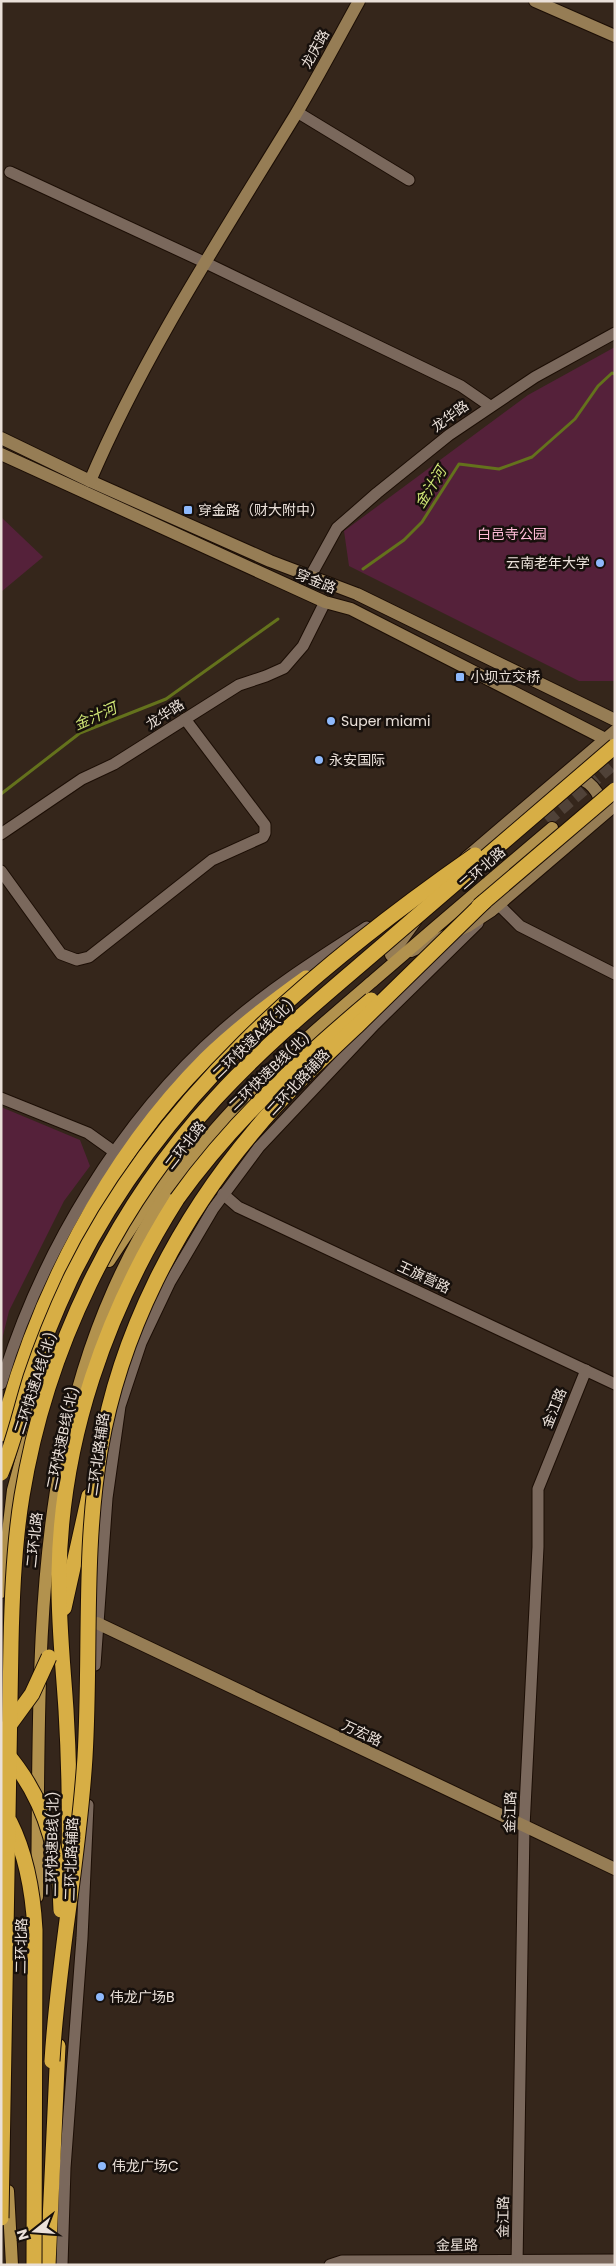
<svg xmlns="http://www.w3.org/2000/svg" width="616" height="2266" font-family="Poppins,'Noto Sans SC',sans-serif">
  <style>
    .green { fill: #55213a }
    .lines { fill: none; stroke-linecap: round; stroke-linejoin: round }
    .stream { stroke: #64721c; stroke-width: 3 }
    .primary-tunnel { stroke: #504238; stroke-width: 12; stroke-dasharray: 12 6; stroke-linecap: butt }
    .street-casing { stroke: #1c0e05; stroke-width: 13 }
    .secondary-casing { stroke: #1c0e05; stroke-width: 14 }
    .primary-casing { stroke: #1c0e05; stroke-width: 14 }
    .highway-casing { stroke: #1c0e05; stroke-width: 17 }
    .street { stroke: #7a685c; stroke-width: 11 }
    .secondary { stroke: #967d55; stroke-width: 12 }
    .primary { stroke: #b2924e; stroke-width: 12 }
    .highway { stroke: #d7ae45; stroke-width: 15 }
    .highway-bridge-casing { stroke: #1c0e05; stroke-width: 17; stroke-linecap: butt }
    .highway-bridge { stroke: #d7ae45; stroke-width: 15 }
    .poi-dot { fill: #8eb9fc; stroke: #17100c; stroke-width: 2 }
    .labels { text-anchor: middle; dominant-baseline: central; stroke-width: 5; stroke-linejoin: round; paint-order: stroke }
    .street-label { font-size: 14px; fill: #eae0d9; stroke: #17100c }
    .poi-label { font-size: 14px; fill: #eae0d9; stroke: #17100c; text-anchor: start }
    .park-label { font-size: 14px; fill: #ffbcd7; stroke: #17100c }
    .water-label { font-size: 15px; font-style: italic; fill: #cee475; stroke: #17100c }
  </style>
  <rect width="100%" height="100%" fill="#35261b"/>
  <g class="green">
    <path d="M615,347v334h-36l-230,-115 -5,-35 184,-136z"/>
    <path d="M1,517l42,40 -42,35z"/>
    <path d="M1,1107l79,33 10,26 -26,35 -55,110 -8,33z"/>
  </g>
  <g class="lines">
    <g class="stream">
      <path d="M363,569l41,-29 18,-18 37,-58 40,5 33,-12 43,-38 23,-33 14,-13 3,1"/>
      <path d="M1,794l79,-61 86,-34 112,-80"/>
    </g>
    <path class="primary-tunnel" d="M547,821l68,-58"/>
    <g class="street-casing">
      <g id="street">
        <path d="M297,112l112,68"/>
        <path d="M10,172l194,90 257,124 29,20"/>
        <path d="M310,577l27,-49 40,-35 72,-58 86,-58 80,-44"/>
        <path d="M1,834l81,-55 32,-15 125,-79 27,-9 18,-8 19,-22 22,-44"/>
        <path d="M1,871l60,83 16,6 12,-3 123,-97 51,-23 2,-4v-8l-80,-106"/>
        <path d="M491,911l8,-6 21,21 95,48"/>
        <path d="M1,1098l87,35 28,20"/>
        <path d="M223,1194l15,13 377,177"/>
        <path d="M1,1384c39,-130 119,-264 222,-354 45,-40 94,-71 144,-103"/>
        <path d="M95,1665l12,-167 13,-92 21,-63 29,-61 43,-73 46,-62 116,-123 103,-101"/>
        <path d="M62,2265l3,-97 17,-230 6,-133"/>
        <path d="M330,2265l12,-4 273,-1"/>
        <path d="M517,2265l7,-438 14,-280v-58l48,-119"/>
      </g>
    </g>
    <g class="secondary-casing">
      <g id="secondary">
        <path d="M535,1l80,35"/>
        <path d="M1,438l89,43 180,80 87,33 258,126"/>
        <path d="M1,454l324,148 26,7 264,135"/>
        <path d="M90,481c55,-129 133,-247 206,-367 22,-37 42,-75 63,-113"/>
        <path d="M571,776c17,2 31,16 30,34"/>
        <path d="M466,858l149,-127"/>
        <path d="M411,951l57,-25 23,-15 124,-106"/>
        <path d="M391,955l25,-35"/>
        <path d="M97,1623l518,246"/>
      </g>
    </g>
    <g class="primary-casing">
      <g id="primary">
        <path d="M109,1261l38,-57 48,-63"/>
        <path d="M1,1592l12,-102 21,-77"/>
        <path d="M37,1897c4,-273 -14,-542 176,-765 48,-56 105,-104 161,-152 59,-51 119,-102 178,-152"/>
        <path d="M8,2191l4,74"/>
      </g>
    </g>
    <g class="highway-casing">
      <g id="highway">
        <path d="M1,1434c34,-135 106,-276 205,-375 31,-30 65,-56 100,-81"/>
        <path d="M64,1608l25,-112"/>
        <path d="M69,1861c1,-51 0,-101 -3,-151 -3,-46 -8,-91 -7,-137 2,-133 47,-262 118,-374"/>
        <path d="M48,2265l10,-219"/>
      </g>
    </g>
    <use href="#street" class="street"/>
    <use href="#secondary" class="secondary"/>
    <use href="#primary" class="primary"/>
    <use href="#highway" class="highway"/>
    <g class="highway-bridge-casing">
      <g id="highway-bridge">
        <path d="M479,906l136,-116"/>
        <path d="M177,1199c55,-77 123,-139 194,-199"/>
        <path d="M1,1473c13,-31 20,-64 30,-96 11,-33 24,-65 39,-97 87,-181 243,-312 405,-425"/>
        <path d="M8,1727l24,-33 17,-37"/>
        <path d="M6,1753c38,44 54,100 55,157"/>
        <path d="M10,1822c17,34 23,71 25,108l-1,335"/>
        <path d="M52,2061c6,-102 27,-202 33,-304 6,-102 -2,-205 15,-306 20,-118 78,-230 154,-320 32,-39 69,-73 105,-107 42,-41 84,-82 126,-123"/>
        <path d="M1,2218l10,-575c1,-49 3,-99 11,-147 24,-147 92,-287 193,-397 55,-60 119,-111 180,-164 73,-63 147,-126 220,-189"/>
      </g>
    </g>
    <use href="#highway-bridge" class="highway-bridge"/>
  </g>
  <g class="poi-dot">
    <rect x="183" y="505" width="10" height="10" rx="2.5"/>
    <circle cx="600" cy="563" r="5"/>
    <rect x="455" y="672" width="10" height="10" rx="2.5"/>
    <circle cx="331" cy="721" r="5"/>
    <circle cx="319" cy="760" r="5"/>
    <circle cx="100" cy="1997" r="5"/>
    <circle cx="102" cy="2166" r="5"/>
  </g>
  <g class="labels">
    <g class="street-label">
      <text transform="translate(315 49) rotate(-61)">龙庆路</text>
      <text transform="translate(450 416) rotate(-36)">龙华路</text>
      <text transform="translate(316 581) rotate(22)">穿金路</text>
      <text transform="translate(165 714) rotate(-33)">龙华路</text>
      <text transform="translate(482 868) rotate(-41)">二环北路</text>
      <text transform="translate(253 1039) rotate(-44)">二环快速A线(北)</text>
      <text transform="translate(269 1071) rotate(-44)">二环快速B线(北)</text>
      <text transform="translate(298 1082) rotate(-47)">二环北路辅路</text>
      <text transform="translate(185 1145) rotate(-52)">二环北路</text>
      <text transform="translate(424 1277) rotate(25)">王旗营路</text>
      <text transform="translate(35 1383) rotate(-72)">二环快速A线(北)</text>
      <text transform="translate(554 1408) rotate(-68)">金江路</text>
      <text transform="translate(62 1438) rotate(-78)">二环快速B线(北)</text>
      <text transform="translate(98 1454) rotate(-82)">二环北路辅路</text>
      <text transform="translate(34 1540) rotate(-84)">二环北路</text>
      <text transform="translate(362 1733) rotate(25)">万宏路</text>
      <text transform="translate(510 1812) rotate(-88)">金江路</text>
      <text transform="translate(52 1844) rotate(-89)">二环快速B线(北)</text>
      <text transform="translate(71 1859) rotate(-88)">二环北路辅路</text>
      <text transform="translate(21 1946) rotate(-89)">二环北路</text>
      <text transform="translate(503 2217) rotate(-89)">金江路</text>
      <text transform="translate(457 2245) rotate(-1)">金星路</text>
    </g>
    <g class="poi-label">
      <text x="198" y="510">穿金路（财大附中）</text>
      <text x="590" y="563" text-anchor="end">云南老年大学</text>
      <text x="470" y="677">小坝立交桥</text>
      <text x="341" y="721">Super miami</text>
      <text x="329" y="760">永安国际</text>
      <text x="110" y="1997">伟龙广场B</text>
      <text x="112" y="2166">伟龙广场C</text>
    </g>
    <g class="park-label">
      <text x="512" y="534">白邑寺公园</text>
    </g>
    <g class="water-label">
      <text transform="translate(430 487) rotate(-58)">金汁河</text>
      <text transform="translate(95 716) rotate(-24)">金汁河</text>
    </g>
  </g>
  <rect width="616" height="2266" fill="none" stroke="#eae0d9" stroke-width="5"/>
  <g transform="translate(35 2231) rotate(253)" stroke="#17100c" stroke-width="4" paint-order="stroke">
  <path d="M0-4L9 19L0 12L-9 19Z" fill="#eae0d9"/>
  <text y="-8" font-size="14" font-weight="bold" text-anchor="middle" fill="#eae0d9">N</text>
  </g>
</svg>
